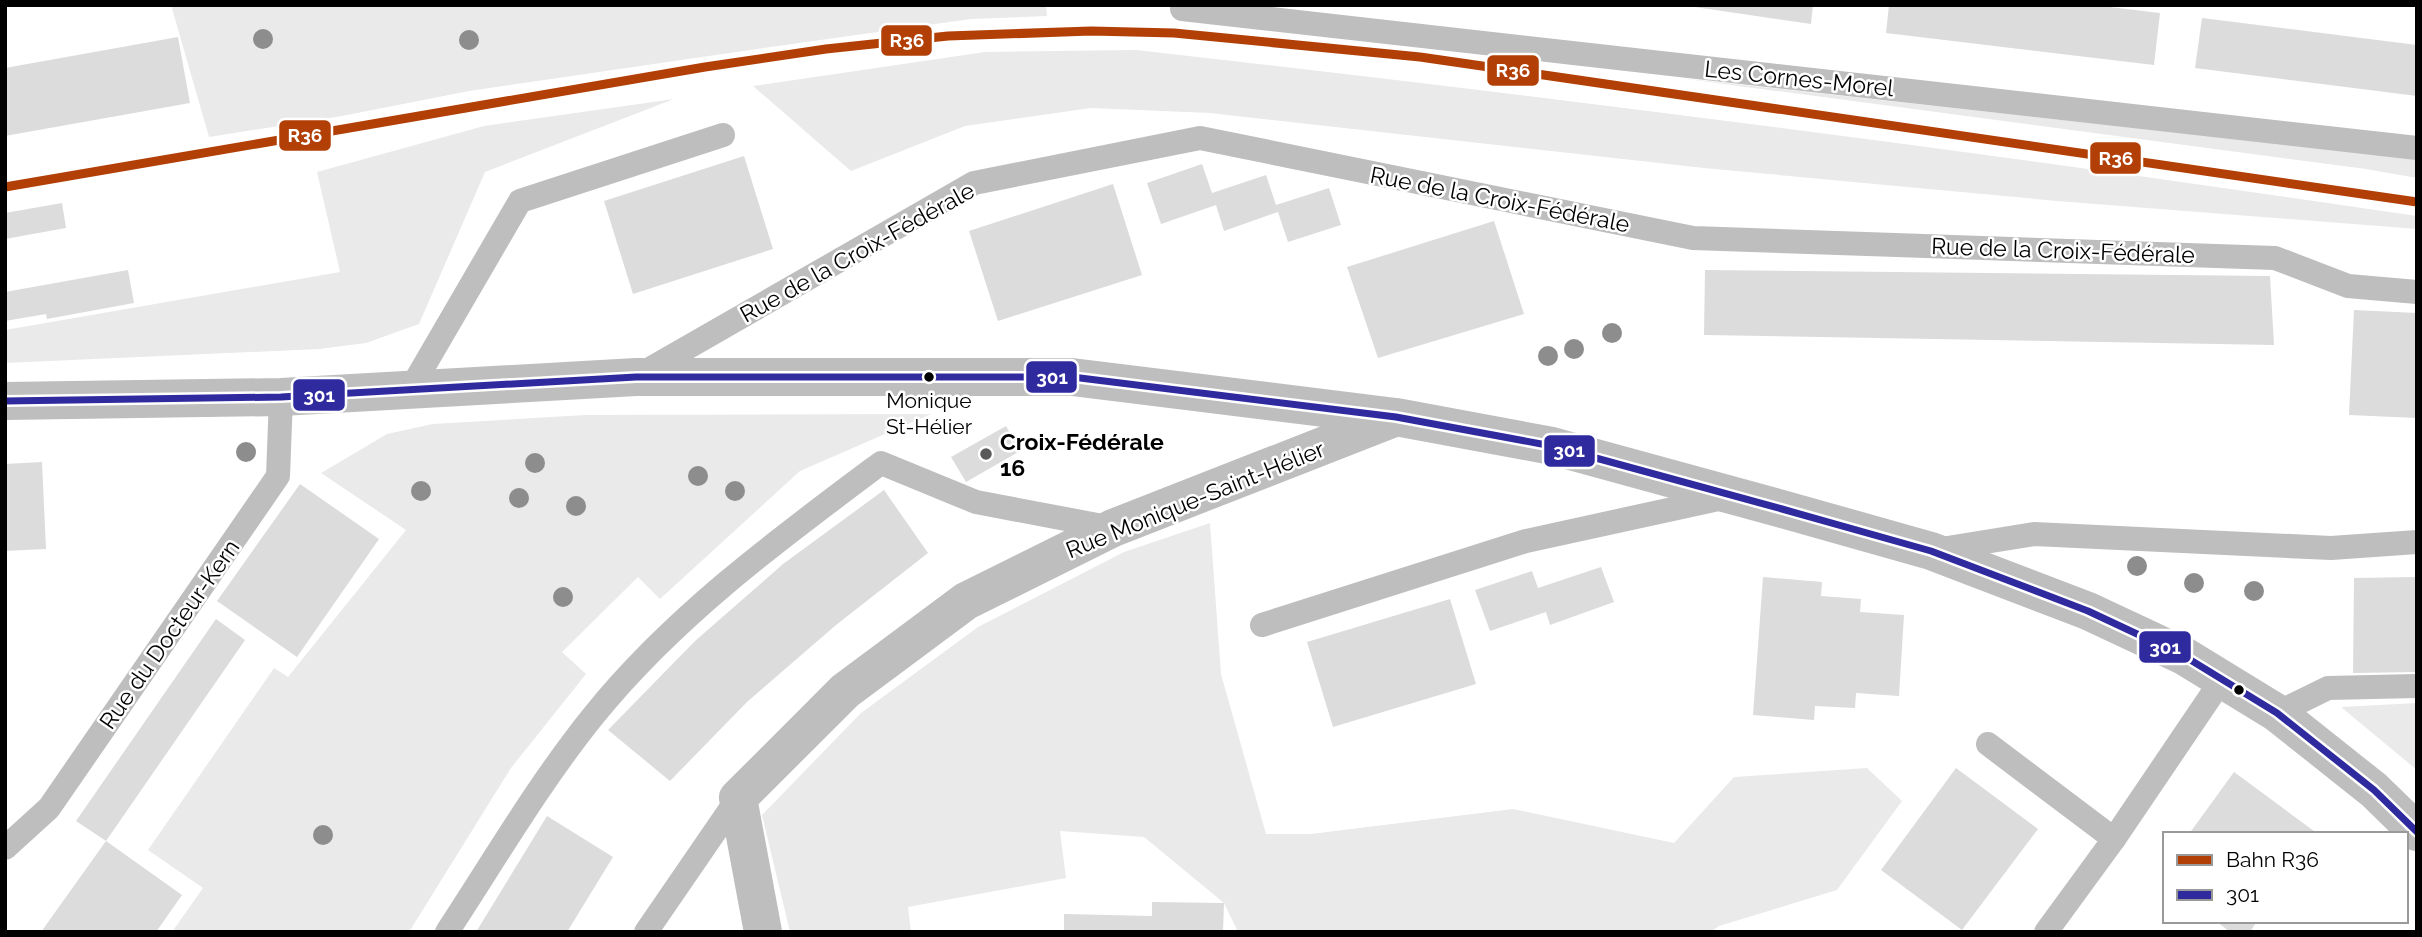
<svg xmlns="http://www.w3.org/2000/svg" width="2422" height="937" font-family="Raleway,sans-serif">
  <style>
    .green { fill: #eaeaea }
    .building { fill: #dcdcdc }
    .lines { fill: none; stroke-linecap: round; stroke-linejoin: round }
    .service { stroke: #bebebe; stroke-width: 24 }
    .minor { stroke: #bebebe; stroke-width: 38 }
    .bus-1-casing { stroke: #fff; stroke-width: 12 }
    .bus-1 { stroke: #302a9f; stroke-width: 7 }
    .rail-1-casing { stroke: #fff; stroke-width: 14 }
    .rail-1 { stroke: #b23f06; stroke-width: 9 }
    .tree { fill: #8d8d8d }
    .bus-dot { fill: #000; stroke: #fff; stroke-width: 2.5 }
    .poi-dot { fill: #595959; stroke: #fff; stroke-width: 2.5 }
    .labels { text-anchor: middle; dominant-baseline: central; stroke-width: 5; stroke-linejoin: round; paint-order: stroke }
    .bus-label { font-size: 21px; fill: #000; stroke: #fff }
    .street-label { font-size: 23px; fill: #000; stroke: #fff }
    .poi-label { font-size: 23px; font-weight: bold; fill: #000; stroke: #fff; text-anchor: start }
    .line-badge { stroke: #fff; stroke-width: 2.5 }
    .badge-label { font-size: 19px; text-anchor: middle; font-weight: bold; fill: #fff }
  </style>
  <rect width="100%" height="100%" fill="#fff"/>
  <g class="green">
    <path d="M171,5h875l1,11 -76,3 -179,25 -323,47 -127,25 -133,21z"/>
    <path d="M1136,50c428,48 855,103 1281,166v13l-360,-28 -353,-33 -494,-55 -119,-5 -126,18 -114,45 -98,-85 232,-34z"/>
    <path d="M1679,78l738,81v19l-51,-9z"/>
    <path d="M674,99l-189,73 -66,152 -53,19 -47,6 -314,14v-33l335,-58 -23,-100 167,-46z"/>
    <path d="M931,414l-131,57 -140,128 -22,-22 -76,75 24,22 -75,94 -102,164h-237l31,-44 -55,-38 126,-182 14,9 118,-147 -85,-57 66,-39 46,-10 152,-9z"/>
    <path d="M1210,523l11,151 45,160h45l202,-25 161,34 60,-66 133,-9 35,33 -65,89 -118,36 -9,6h-472l-14,-29 -80,-66 -84,-6 6,47 -158,29 3,25h-121l-28,-117 99,-102 117,-86 146,-75z"/>
    <path d="M2417,703v67l-76,-63z"/>
  </g>
  <g class="building">
    <path d="M1681,5h132l-2,19z"/>
    <path d="M1889,5h204l67,8 -6,52 -268,-32z"/>
    <path d="M2202,18l215,27v51l-222,-28z"/>
    <path d="M178,37l12,66 -185,33v-68z"/>
    <path d="M744,156l29,93 -140,45 -29,-93z"/>
    <path d="M1202,164l10,29 54,-18 10,30 53,-17 12,37 -53,17 -10,-30 -54,19 -8,-26 -55,19 -14,-41z"/>
    <path d="M1113,184l29,91 -144,46 -29,-90z"/>
    <path d="M62,203l4,25 -61,11v-26z"/>
    <path d="M1494,221l30,93 -146,44 -31,-91z"/>
    <path d="M128,270l6,33 -87,16 -1,-5 -41,7v-29z"/>
    <path d="M1705,270l565,6 4,69 -570,-10z"/>
    <path d="M2354,310l63,3v105l-68,-3z"/>
    <path d="M1006,426l14,25 -54,31 -15,-25z"/>
    <path d="M42,462l4,87 -41,2v-87z"/>
    <path d="M300,484l79,55 -82,118 -80,-56z"/>
    <path d="M884,490l44,63 -92,72 -89,77 -77,79 -62,-51 87,-89 88,-77z"/>
    <path d="M1601,567l13,35 -64,23 -4,-13 -56,19 -15,-41 57,-19 6,17z"/>
    <path d="M1763,577l59,5 -1,14 40,3 -1,13 44,3 -5,81 -43,-3 -1,15 -40,-2 -1,14 -61,-5z"/>
    <path d="M2417,577v95l-64,1 1,-95z"/>
    <path d="M1450,599l26,85 -143,43 -26,-85z"/>
    <path d="M216,619l29,21 -139,201 76,54 -26,37h-115l65,-91 -30,-20z"/>
    <path d="M1956,768l82,61 -76,101 -81,-60z"/>
    <path d="M2234,772l84,62h-129z"/>
    <path d="M547,816l66,41 -46,75h-91z"/>
    <path d="M1152,902l72,1 -1,29h-159v-18l88,2z"/>
    <path d="M2216,921h41l-7,11h-20z"/>
  </g>
  <g class="lines">
    <g class="service">
      <path d="M1182,9l1235,139"/>
      <path d="M643,373l331,-190 226,-45 493,100 582,20 73,28 69,6"/>
      <path d="M410,390l110,-189 203,-66"/>
      <path d="M1935,550l99,-16 297,14 86,-6"/>
      <path d="M1262,625l264,-84 197,-43"/>
      <path d="M2277,713l51,-25 89,-2"/>
      <path d="M1988,744l126,95"/>
      <path d="M5,848l44,-40 229,-332 3,-79"/>
      <path d="M447,932c48,-73 92,-149 147,-217 80,-99 185,-176 287,-252l95,39 137,26"/>
      <path d="M646,932l92,-134"/>
      <path d="M2046,932l68,-93 109,-161"/>
    </g>
    <g class="minor">
      <path d="M5,401l276,-4 355,-20h436l324,40 156,29 230,63 149,42 157,60 96,45 93,57 97,77 43,42"/>
      <path d="M763,932l-25,-134 107,-107 121,-90 147,-73 281,-110"/>
    </g>
    <g class="bus-1-casing">
      <path id="bus-1" d="M5,401l276,-4 355,-20h436l324,40 156,29 230,63 149,42 157,60 96,45 93,57 97,77 43,42"/>
    </g>
    <use href="#bus-1" class="bus-1"/>
    <g class="rail-1-casing">
      <path id="rail-1" d="M5,187l700,-120 121,-18 122,-13 143,-5 83,2 246,24 997,145"/>
    </g>
    <use href="#rail-1" class="rail-1"/>
  </g>
  <g class="tree">
    <circle cx="263" cy="39" r="10"/>
    <circle cx="469" cy="40" r="10"/>
    <circle cx="1612" cy="333" r="10"/>
    <circle cx="1574" cy="349" r="10"/>
    <circle cx="1548" cy="356" r="10"/>
    <circle cx="246" cy="452" r="10"/>
    <circle cx="535" cy="463" r="10"/>
    <circle cx="698" cy="476" r="10"/>
    <circle cx="421" cy="491" r="10"/>
    <circle cx="735" cy="491" r="10"/>
    <circle cx="519" cy="498" r="10"/>
    <circle cx="576" cy="506" r="10"/>
    <circle cx="2137" cy="566" r="10"/>
    <circle cx="2194" cy="583" r="10"/>
    <circle cx="2254" cy="591" r="10"/>
    <circle cx="563" cy="597" r="10"/>
    <circle cx="323" cy="835" r="10"/>
  </g>
  <g class="bus-dot">
    <circle cx="929" cy="377" r="6"/>
    <circle cx="2239" cy="690" r="6"/>
  </g>
  <circle class="poi-dot" cx="986" cy="454" r="7"/>
  <g class="labels">
    <g class="bus-label">
      <text x="929" y="400">Monique<tspan x="929" dy="26">St-Hélier</tspan></text>
    </g>
    <g class="street-label">
      <text transform="translate(1799 78) rotate(6)">Les Cornes-Morel</text>
      <text transform="translate(1500 199) rotate(11)">Rue de la Croix-Fédérale</text>
      <text transform="translate(2063 250) rotate(2)">Rue de la Croix-Fédérale</text>
      <text transform="translate(857 252) rotate(-29)">Rue de la Croix-Fédérale</text>
      <text transform="translate(1195 499) rotate(-22)">Rue Monique-Saint-Hélier</text>
      <text transform="translate(169 634) rotate(-55)">Rue du Docteur-Kern</text>
    </g>
    <g class="poi-label">
      <text x="1000" y="441">Croix-Fédérale<tspan x="1000" dy="26">16</tspan></text>
    </g>
  </g>
  <g class="line-badge">
    <rect x="880" y="24" width="53" height="33" rx="7" fill="#b23f06"/>
    <rect x="1486" y="54" width="54" height="33" rx="7" fill="#b23f06"/>
    <rect x="278" y="119" width="54" height="33" rx="7" fill="#b23f06"/>
    <rect x="2089" y="141" width="53" height="34" rx="7" fill="#b23f06"/>
    <rect x="1025" y="360" width="53" height="34" rx="7" fill="#302a9f"/>
    <rect x="292" y="378" width="54" height="34" rx="7" fill="#302a9f"/>
    <rect x="1543" y="434" width="53" height="34" rx="7" fill="#302a9f"/>
    <rect x="2138" y="630" width="54" height="34" rx="7" fill="#302a9f"/>
  </g>
  <g class="badge-label">
    <text x="907" y="47">R36</text>
    <text x="1513" y="77">R36</text>
    <text x="305" y="142">R36</text>
    <text x="2116" y="165">R36</text>
    <text x="1052" y="384">301</text>
    <text x="319" y="402">301</text>
    <text x="1569" y="457">301</text>
    <text x="2165" y="654">301</text>
  </g>
  <rect width="2422" height="937" fill="none" stroke="#000000" stroke-width="14"/>
  <rect x="2163" y="832" width="245" height="91" fill="#ffffff" stroke="#999999" stroke-width="2"/>
  <rect x="2177" y="855" width="35" height="10" fill="#b23f06" stroke="#999999" stroke-width="2"/>
  <text x="2226" y="867" font-size="21" fill="#000000">Bahn R36</text>
  <rect x="2177" y="890" width="35" height="10" fill="#302a9f" stroke="#999999" stroke-width="2"/>
  <text x="2226" y="902" font-size="21" fill="#000000">301</text>
</svg>
